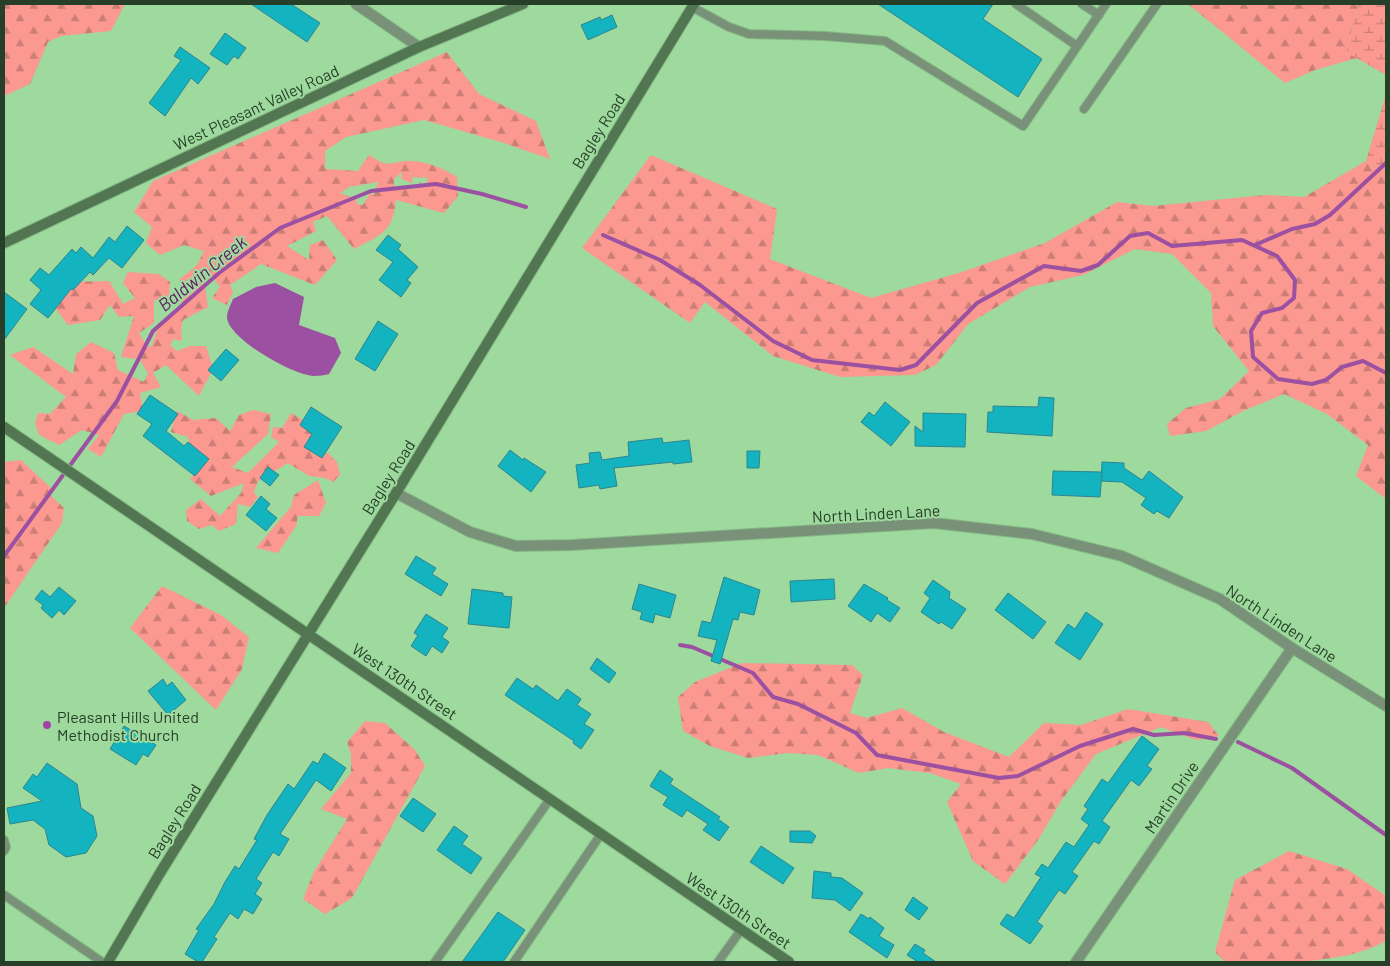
<svg xmlns="http://www.w3.org/2000/svg" width="1390" height="966" font-family="Barlow,sans-serif">
  <style>
    .forest { fill: url(#forest-firs); fill-rule: evenodd }
    .wetland { fill: url(#wetland-marsh) }
    .water { fill: #9b50a1 }
    .lines { fill: none; stroke-linecap: round; stroke-linejoin: round }
    .stream { stroke: #9b50a1; stroke-width: 4 }
    .building { fill: #14b3c0; stroke: #2e858e }
    .lane-casing { stroke: #84b784; stroke-width: 10 }
    .street-casing { stroke: #84b784; stroke-width: 12 }
    .secondary-casing { stroke: #84b784; stroke-width: 12 }
    .lane { stroke: #799178; stroke-width: 8 }
    .street { stroke: #799178; stroke-width: 10 }
    .secondary { stroke: #527652; stroke-width: 10 }
    .poi-dot { fill: #a141a9; stroke: #9ed99e; stroke-width: 2 }
    .labels { text-anchor: middle; dominant-baseline: central; stroke-width: 4; stroke-linejoin: round; paint-order: stroke }
    .street-label { font-size: 16px; fill: #273f28; stroke: #9ed99e }
    .poi-label { font-size: 16px; fill: #273f28; stroke: #9ed99e; text-anchor: start }
    .water-label { font-size: 18px; font-style: italic; fill: #5d1563; stroke: #9ed99e }
  </style>
  <defs>
    <pattern id="forest-firs" width="22" height="20" patternUnits="userSpaceOnUse" patternTransform="scale(1.25)"><rect width="22" height="20" fill="#fb9890"/><path d="M5 1l3.5 6h-7zM16 11l3.5 6h-7z" fill="#cb7d76"/></pattern>
    <pattern id="wetland-marsh" width="20" height="14" patternUnits="userSpaceOnUse" patternTransform="scale(1.25)"><rect width="20" height="14" fill="#fb9890"/><path d="M1 5h8M5 5V1M11 12h8M15 12V8" fill="none" stroke="#cb7d76"/></pattern>
  </defs>
  <rect width="100%" height="100%" fill="#9ed99e"/>
  <g class="forest">
    <path d="M4,4h121l-14,27 -50,5 -13,6 -18,42 -26,12z"/>
    <path d="M1188,4h171l-13,48 11,6 -42,12 -30,13z"/>
    <path d="M447,52l32,42 57,27 14,38 -46,-16 -80,-23 -78,17 -21,14v18l33,2 11,-16c22,15 20,6 42,6 18,1 31,7 46,16l1,19 -14,17 -48,-13c-3,33 -16,35 -42,49l-27,-33 -14,6 3,9 -29,15 22,14 1,-15 13,-5 14,20 -22,25 -54,-21 -31,21 3,7 -6,13 -15,-7 8,-11 -12,-17 -5,2 5,35 -25,13 -2,9 1,12 -9,-2 -3,6 7,6 13,-5h16l7,23 -14,27 -33,-31 -13,8 8,14 -21,6 3,18 -19,3 -23,43 -13,-8 11,-14 -17,-5 -23,15 -20,-10 -4,-12 3,-10 12,1 16,-17 -56,-42 23,-8 40,27 3,-20 15,-12 23,11 4,17 26,12 4,-9 -7,-11 1,-13 -6,10 -15,-2 13,-41 -15,1 -9,-12 -10,15 -32,5 -19,-25 20,-18 40,-1 14,23 12,-6 -12,-15 5,-11 31,2 11,8 -1,19 -15,-1v23l-15,10 6,10 -2,4 9,-1 6,-19 24,-20 -1,-9 13,-6 -15,-12 18,-15 7,-14 -20,-6 -24,10 -14,-12 6,-16 -18,-15 19,-31zM402,172l-1,7 11,4 1,-6 15,1 -3,10 -5,-6 -4,7h-22v-10zM378,182l-4,13 -4,-2 -7,12 -6,-1 -1,-5 -16,-6 9,-6z"/>
    <path d="M651,155l126,54 -7,50 101,39 88,-25 86,-30 72,-41 36,4 112,-11 39,2 62,-36 20,12v326l-30,-23 12,-31 -41,-31 -43,-20 -41,17 -37,20 -36,5 -3,-12 19,-16 34,-9 29,-28 -36,-45 -2,-33 -39,-39 -37,-5 -52,26 -53,12 -62,37 -32,41 -21,10 -75,2 -67,-21 -68,-54 -15,21 -108,-75z"/>
    <path d="M253,410l18,4 -3,20 -36,33 16,6 31,-31 -8,-5 2,-10 9,1 9,-15 25,15 -2,8 -8,4 8,15 14,-2 9,9 3,13 -7,7 -8,-4 -16,-2 -21,-13 -30,18 -4,11 4,5 -8,10 -12,-3 -2,20 -17,7 -7,-6 -13,4 -12,-8 -1,-11 15,-11 19,17 21,-23 3,-10 -33,13 -21,-17 11,-13 -10,-16 -3,-13 -17,-5 6,-21 16,9 23,-2 14,13 9,-16z"/>
    <path d="M21,460l32,30 -3,5 14,13 -2,15 -58,85v-146z"/>
    <path d="M318,480l8,23 -7,13h-21l-2,10 -18,27 -22,-5 35,-41 3,-12z"/>
    <path d="M162,586l59,29 28,22 -7,32 -26,41 -86,-82z"/>
    <path d="M742,663l110,2 11,10 -13,38 17,5 35,-10 42,24 65,25 35,-34 37,2 47,-16 80,13 11,14 -23,4 -35,-13 -65,27 -35,47 -23,39 -33,44 -32,-23 -26,-59 14,-18 -31,-11 -42,-5 -29,5 -41,-18 -30,-2 -40,5 -38,-12 -27,-15 -5,-34 17,-15z"/>
    <path d="M365,721l20,2 30,27 10,16 -73,132 -27,16 -22,-15 11,-27 33,-53 -26,-10 30,-36v-19l-4,-12z"/>
    <path d="M1289,851l58,18 39,27v45c-46,25 -108,21 -161,21l-10,-10 20,-72z"/>
  </g>
  <g class="wetland">
    <path d="M1359,4h27v71l-40,-23z"/>
    <path d="M1386,94v79l-20,-12z"/>
  </g>
  <path class="water" d="M275,283l29,14 -5,28 36,13 6,15 -12,21c-4,1 -10,2 -15,2 -20,0 -87,-38 -87,-59 0,-5 4,-13 6,-18l23,-12z"/>
  <g class="lines">
    <g class="stream">
      <path d="M603,235l57,25 40,25 73,56 39,19 88,10 16,-5 61,-62 67,-37 37,5 17,-6 32,-29 18,-3 24,13 70,-6 35,16 18,24 -1,18 -12,10 -20,5 -11,18 2,26 25,22 34,5 14,-4 16,-13 21,-6 23,12"/>
      <path d="M1255,245l37,-16 23,-5 15,-9 56,-52"/>
      <path d="M4,556l113,-155 36,-70 66,-58 61,-45 91,-37 65,-7 46,10 44,13"/>
      <path d="M680,645l12,2 61,26 20,24 25,7 58,29 21,22 122,23 19,-2 62,-30 53,-17 21,6 30,-2 32,6"/>
      <path d="M1238,742l54,26 94,67"/>
    </g>
  </g>
  <g class="building">
    <path d="M251,4h40l29,19 -13,19z"/>
    <path d="M878,4h115l-10,15 59,40 -24,38z"/>
    <path d="M612,15l5,12 -29,13 -7,-15 19,-8 1,3z"/>
    <path d="M225,33l21,15 -8,11 -4,-3 -7,9 -17,-11z"/>
    <path d="M180,47l30,21 -12,16 -7,-6 -26,38 -16,-13 32,-43 -7,-4z"/>
    <path d="M127,226l17,14 -22,28 -13,-10 -16,17 -3,-3 -17,18 -2,-1 -23,29 -18,-14 11,-14 -11,-10 10,-12 9,7 23,-26 4,4 5,-6 12,11 16,-21 6,5z"/>
    <path d="M388,235l13,10 -3,4 20,18 -11,13 4,3 -10,14 -22,-17 14,-18 -17,-12z"/>
    <path d="M4,292l23,17 -23,31z"/>
    <path d="M378,321l20,13 -23,37 -20,-12z"/>
    <path d="M226,349l13,11 -18,21 -13,-11z"/>
    <path d="M150,395l28,19 -12,17 18,15 4,-4 21,17 -14,17 -52,-40 9,-12 -15,-10z"/>
    <path d="M1039,397l15,1 -2,38 -65,-4 1,-20h5v-6l45,1z"/>
    <path d="M885,402l25,20 -19,24 -30,-24 8,-10 5,4z"/>
    <path d="M311,407l31,20 -20,31 -18,-11 8,-13 -12,-9z"/>
    <path d="M923,413l43,1 -1,33 -50,-1v-20l8,6z"/>
    <path d="M662,438l1,5 26,-3 3,22 -19,2v-2l-59,6 3,18 -17,3 -1,-4 -20,3 -3,-23 14,-2 -1,-10 11,-1 2,8 27,-4 -1,-14z"/>
    <path d="M510,450l13,10 1,-2 22,14 -15,20 -33,-26z"/>
    <path d="M747,451h13l-1,17h-12z"/>
    <path d="M1102,462l22,1v5l18,12 7,-9 34,26 -14,21 -12,-7 -3,3 -13,-9 5,-7 -24,-16 -21,-1z"/>
    <path d="M268,467l11,8 -9,11 -10,-8z"/>
    <path d="M1053,471l49,1 -2,25 -48,-2z"/>
    <path d="M261,496l9,8 -4,5 11,9 -11,13 -20,-16z"/>
    <path d="M416,556l20,12 -4,6 16,10 -7,12 -36,-22z"/>
    <path d="M724,577l36,13 -6,25 -14,-3 -2,8 -5,-1 -13,45 -9,-3 6,-21 -19,-4 4,-15 9,2z"/>
    <path d="M834,579l1,20 -44,3 -1,-21z"/>
    <path d="M933,580l17,12 -1,6 17,11 -14,20 -11,-7 -2,2 -18,-12 9,-14 -6,-5z"/>
    <path d="M639,584l37,11 -6,23 -15,-4 -2,9 -13,-4 2,-7 -10,-3z"/>
    <path d="M864,584l24,14 -1,2 13,8 -10,14 -13,-9 -6,9 -23,-16z"/>
    <path d="M59,587l17,14 -12,14 -5,-5 -7,8 -11,-10 2,-3 -8,-6 7,-9 8,7z"/>
    <path d="M472,589l31,4v3l9,1 -3,31 -41,-4z"/>
    <path d="M1008,593l38,29 -13,17 -38,-29z"/>
    <path d="M1086,612l17,12 -23,36 -25,-17 13,-19 7,5z"/>
    <path d="M426,614l22,14 -6,9 7,5 -7,11 -10,-7 -6,10 -15,-10 7,-11 -4,-2z"/>
    <path d="M597,658l19,15 -7,10 -19,-14z"/>
    <path d="M517,678l16,11 3,-4 22,16 9,-12 14,10 -4,6 14,9 -7,10 10,6 -13,19 -8,-6 1,-2 -69,-46z"/>
    <path d="M163,679l4,7 5,-4 14,18 -18,15 -20,-24z"/>
    <path d="M124,726l32,19 -8,12 -5,-3 -7,11 -26,-16z"/>
    <path d="M1142,736l17,13 -12,17 5,3 -13,17 -8,-6 -29,41 8,6 -11,17 -5,-3 -22,31 6,4 -13,18 -6,-4 -22,32 6,4 -13,18 -30,-20 7,-10 7,4 27,-41 -6,-3 7,-10 6,4 18,-26 8,5 15,-22 -8,-6 7,-10 -4,-3 18,-27 6,4z"/>
    <path d="M324,753l22,15 -15,23 -15,-11 -36,54 9,5 -10,17 -6,-4 -17,27 6,4 -7,11 7,5 -9,15 -9,-5 -6,10 -8,-6 -16,24 3,2 -15,23h-4l-13,-8 14,-24 -3,-1 18,-25 11,-22 10,-16 4,3 18,-29 -3,-1 13,-24 21,-31 6,5 19,-28 5,3z"/>
    <path d="M47,763l30,21 4,24 12,8 4,20 -11,17 -20,4 -17,-12 -4,-16 -12,-9 -23,4 -3,-16 35,-7 -19,-13 10,-14 4,3z"/>
    <path d="M660,770l13,9 -3,5 50,33 -2,2 11,8 -10,14 -16,-11 5,-6 -21,-14 -5,7 -19,-12 5,-8 -18,-11z"/>
    <path d="M413,798l23,16 -13,18 -23,-16z"/>
    <path d="M454,826l14,10 -6,8 20,14 -11,16 -34,-24z"/>
    <path d="M790,831h20l6,5 -4,7 -22,-1z"/>
    <path d="M761,846l33,22 -11,16 -33,-22z"/>
    <path d="M814,871l17,2v4l11,1 21,15 -13,18 -15,-11 -23,-2z"/>
    <path d="M913,897l15,11 -9,12 -14,-10z"/>
    <path d="M498,912l27,18 -22,32h-41z"/>
    <path d="M861,914l8,5 1,-2 14,11 -5,8 15,9 -7,13 -38,-26z"/>
    <path d="M915,944l10,6 -2,3 13,9h-18l-11,-7z"/>
  </g>
  <g class="lines">
    <g class="lane-casing">
      <g id="lane">
        <path d="M1016,4l61,42"/>
        <path d="M1082,4l17,11"/>
        <path d="M692,7l37,20 20,7 76,2 60,5 138,85 83,-122"/>
        <path d="M1084,109l73,-105"/>
        <path d="M4,840l2,7 -2,4"/>
        <path d="M4,895l98,67"/>
        <path d="M435,962l115,-163"/>
        <path d="M514,962l87,-128"/>
        <path d="M718,962l23,-32"/>
      </g>
    </g>
    <g class="street-casing">
      <g id="street">
        <path d="M356,4l63,43"/>
        <path d="M396,493l74,39 46,14 56,-1 362,-22 98,11 90,22 98,43 72,49 94,58"/>
        <path d="M1076,962l216,-314"/>
      </g>
    </g>
    <g class="secondary-casing">
      <g id="secondary">
        <path d="M4,243l415,-196 104,-43"/>
        <path d="M4,427l785,535"/>
        <path d="M108,962l52,-89 236,-380 298,-489"/>
      </g>
    </g>
    <use href="#lane" class="lane"/>
    <use href="#street" class="street"/>
    <use href="#secondary" class="secondary"/>
  </g>
  <circle class="poi-dot" cx="47" cy="725" r="5"/>
  <g class="labels">
    <g class="street-label">
      <text transform="translate(256 107) rotate(-25)">West Pleasant Valley Road</text>
      <text transform="translate(598 131) rotate(-58)">Bagley Road</text>
      <text transform="translate(388 477) rotate(-58)">Bagley Road</text>
      <text transform="translate(876 513) rotate(-3)">North Linden Lane</text>
      <text transform="translate(1282 623) rotate(33)">North Linden Lane</text>
      <text transform="translate(405 681) rotate(34)">West 130th Street</text>
      <text transform="translate(1171 797) rotate(-56)">Martin Drive</text>
      <text transform="translate(174 821) rotate(-58)">Bagley Road</text>
      <text transform="translate(739 910) rotate(34)">West 130th Street</text>
    </g>
    <g class="poi-label">
      <text x="57" y="716">Pleasant Hills United<tspan x="57" dy="18">Methodist Church</tspan></text>
    </g>
    <g class="water-label">
      <text transform="translate(202 273) rotate(-39)">Baldwin Creek</text>
    </g>
  </g>
  <rect width="1390" height="966" fill="none" stroke="#273f28" stroke-width="10"/>
</svg>
